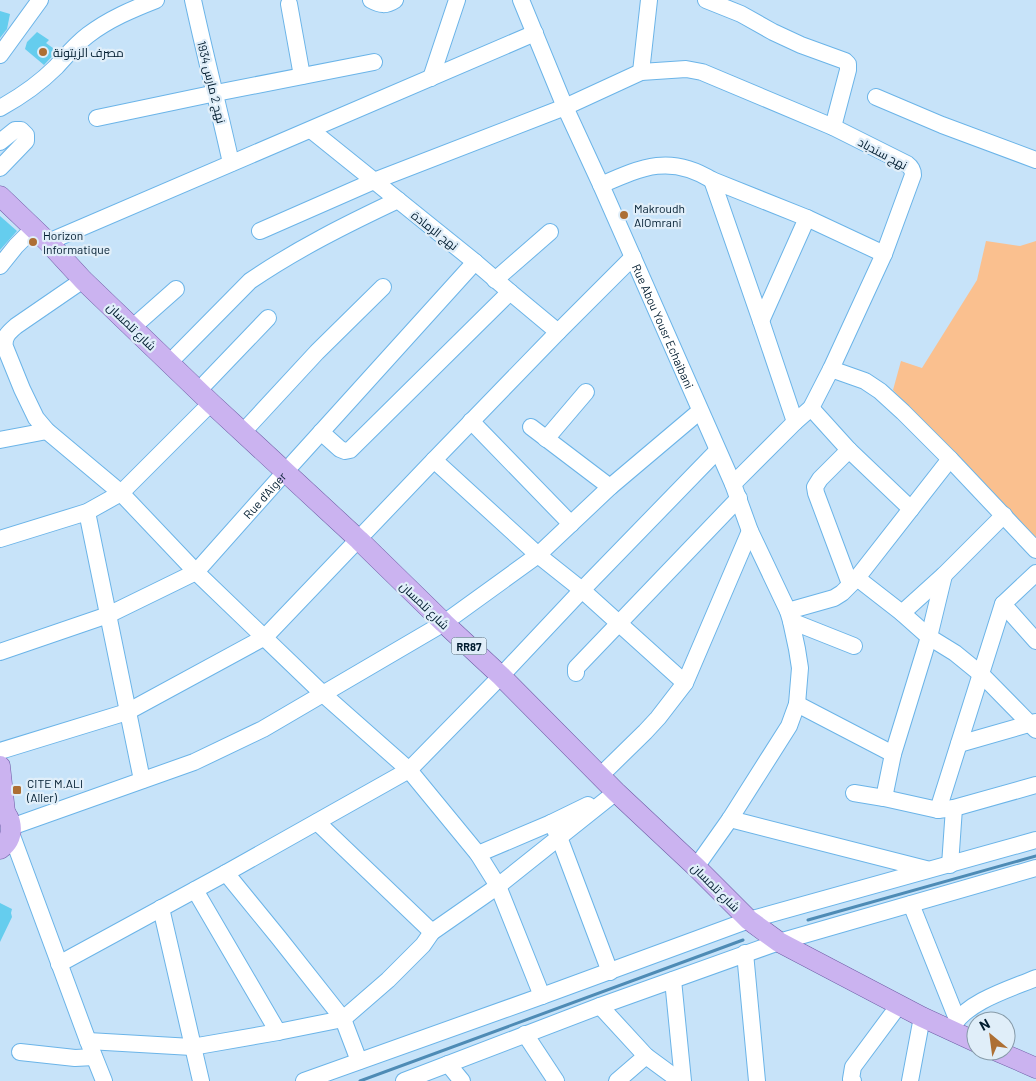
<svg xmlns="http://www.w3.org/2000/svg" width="1036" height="1081" font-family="Barlow,Cairo,sans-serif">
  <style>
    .pitch { fill: #fac08f }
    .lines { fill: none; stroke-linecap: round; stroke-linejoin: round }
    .stream { stroke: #4e8bb5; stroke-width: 3 }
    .building { fill: #65cdee }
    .minor-casing { stroke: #6bb4e8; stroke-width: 18 }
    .major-casing { stroke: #6e5da6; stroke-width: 21 }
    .minor { stroke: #fff; stroke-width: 16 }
    .major { stroke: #cbb3f0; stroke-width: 20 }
    .poi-dot { fill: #ad6f34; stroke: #e0eef9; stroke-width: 2 }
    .labels { text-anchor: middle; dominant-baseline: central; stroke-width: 4.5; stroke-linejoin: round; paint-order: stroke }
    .shield { fill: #e0eef9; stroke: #435b6c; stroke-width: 1 }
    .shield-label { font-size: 11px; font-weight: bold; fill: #001c2f }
    .poi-label { font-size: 12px; fill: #001c2f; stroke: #e0eef9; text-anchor: start }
    .street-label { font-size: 12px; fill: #001c2f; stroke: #e0eef9 }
  </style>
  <rect width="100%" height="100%" fill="#c7e3f9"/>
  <path class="pitch" d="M986,241l34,5 16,-5v303l-143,-154 8,-29 21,7 55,-88z"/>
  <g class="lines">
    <g class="stream">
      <path d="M808,920l228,-64"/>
      <path d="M360,1081l383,-141"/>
    </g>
  </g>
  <g class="building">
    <path d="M0,11l10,3 -3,15 -7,9z"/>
    <path d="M37,32l12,8 -3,3 11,8 -13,14 -19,-16 2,-7z"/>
    <path d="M0,216l17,15 -17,19z"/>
    <path d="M0,903l12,6 -1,4 1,4 -12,25z"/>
  </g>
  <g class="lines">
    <g class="minor-casing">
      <g id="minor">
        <path d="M193,0c12,55 26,109 38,163"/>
        <path d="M371,0c9,5 15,6 24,0"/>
        <path id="s1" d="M521,0l44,107 36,78 132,299 17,47 38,80 3,10 6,28 3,19 -3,36 -8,22 -59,93 -34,48"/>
        <path d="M706,0l35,14 32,18 28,13 44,16 3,3v6l-15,57"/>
        <path d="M289,4l13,72"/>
        <path d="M0,55l40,-55"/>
        <path d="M641,72l8,-72"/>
        <path d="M431,78l26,-78"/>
        <path d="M876,97l66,28 94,35"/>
        <path d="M0,108c20,-11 39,-24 56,-41 10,-11 20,-23 32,-32 21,-16 45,-26 68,-35"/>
        <path d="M97,118l119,-25 158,-31"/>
        <path d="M311,130l164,132 35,30 48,40"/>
        <path d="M0,142l15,-12h6l5,5v6l-26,27"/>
        <path d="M712,180l49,141 34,101"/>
        <path d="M601,185c41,-18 69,-31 111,-5l95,38 77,36"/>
        <path d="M260,231l114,-50 191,-74 76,-35 45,-3 16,3 131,55 74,37c4,3 6,6 6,11l-29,79 -53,115 -20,39 -16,14 -62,62"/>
        <path d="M48,242l487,-209"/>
        <path d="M0,266l16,-20 17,-17"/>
        <path d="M83,280l-67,46c-7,6 -13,11 -11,21l17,42 14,29 11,13 74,62 75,79 127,122 86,76 69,84 20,32 44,110"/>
        <path d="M495,280l55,-48"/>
        <path d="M761,321l46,-103"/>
        <path d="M133,327l43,-38"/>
        <path d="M170,362l80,-81c47,-32 97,-57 148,-81"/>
        <path d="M831,369l34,12 15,10 23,21 47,47 86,91"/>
        <path d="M199,390l69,-72"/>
        <path d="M811,408l38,42 62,59"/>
        <path d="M471,421l100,103"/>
        <path d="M531,427l79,60"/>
        <path d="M243,432l74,-80 66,-65"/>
        <path d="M321,432l19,17 5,2 5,-1 160,-158"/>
        <path d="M546,439l40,-47"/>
        <path d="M0,440l47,-9"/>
        <path d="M849,450l-29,29 -5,8 1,6 34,91"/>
        <path d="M434,460l104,95 44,35 103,93"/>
        <path d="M87,512l55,268"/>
        <path d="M0,539l87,-27 34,-19 90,-90"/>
        <path d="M857,578l45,35 27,24 26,16 27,22 54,55"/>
        <path d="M1003,604l33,37"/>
        <path d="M788,611l46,-13 8,-5 15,-15 93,-119"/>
        <path d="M902,613l42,-38 60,-60"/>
        <path d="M791,621l63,25"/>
        <path id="s2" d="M0,652l108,-37 88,-43 89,-100 190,-210"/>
        <path d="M576,673v-5l163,-170"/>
        <path d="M797,704l96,50"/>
        <path d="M959,744l77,-22"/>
        <path d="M0,751l127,-39 138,-75 169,-177 124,-128 75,-75"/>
        <path d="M600,776l45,-44 13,-14 27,-35 65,-152"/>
        <path d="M854,793l30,5 54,12 16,-2 82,-23"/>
        <path d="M884,798l9,-44 36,-117 15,-62"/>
        <path d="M938,810l65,-206 33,-31"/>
        <path d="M730,819l196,50"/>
        <path d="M317,822l115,110"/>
        <path d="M551,823l8,14 51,135"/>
        <path d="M11,827l183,-65 69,-33 181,-106 94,-68 72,-68 90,-76"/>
        <path d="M11,833l77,208 16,40"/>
        <path d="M478,854l73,-31 37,-18"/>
        <path d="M950,865l4,-57"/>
        <path d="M226,873l53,65 64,81 16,42"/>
        <path d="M195,890l83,142"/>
        <path d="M911,904l46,115"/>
        <path d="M161,908l40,173"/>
        <path d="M745,953l12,128"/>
        <path d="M59,964l167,-91 183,-103 92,-94 81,-86 135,-139"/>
        <path d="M673,980l10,101"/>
        <path d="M600,1006l46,50 34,25"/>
        <path d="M953,1026c15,-25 57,-37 83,-48"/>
        <path d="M525,1034l31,47"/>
        <path d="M88,1041l104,6 86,-15 65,-13 45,-39 35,-35 9,-13 66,-46 118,-94"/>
        <path d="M20,1052l55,6 19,-1"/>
        <path d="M448,1064l14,17"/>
        <path d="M304,1081l238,-85 207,-76 287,-80"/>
        <path d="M404,1081l196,-75 179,-64 257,-74"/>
        <path d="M617,1081l29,-25"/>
        <path d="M853,1081l-2,-2 2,-12 46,-62"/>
        <path d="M910,1081l12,-64"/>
      </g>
    </g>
    <g class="major-casing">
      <g id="major">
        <path d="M0,196l48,46 35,38 128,123 148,137 85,83 57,53 115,116 80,75 53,53 30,22 143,75 54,25"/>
        <path d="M0,766l5,46"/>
        <path d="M0,808c14,11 15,30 0,41"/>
        <path d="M997,1051l39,17"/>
      </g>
    </g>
    <use href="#minor" class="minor"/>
    <use href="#major" class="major"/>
  </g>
  <g class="poi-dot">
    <circle cx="43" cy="52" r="5"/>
    <circle cx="624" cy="215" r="5"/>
    <circle cx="33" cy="242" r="5"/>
    <rect x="12" y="785" width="10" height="10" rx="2.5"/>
  </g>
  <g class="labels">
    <rect class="shield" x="451.5" y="637.5" width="35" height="17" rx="4"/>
    <g class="shield-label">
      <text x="469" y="646">RR87</text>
    </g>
    <g class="poi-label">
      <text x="53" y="52">مصرف الزيتونة</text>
      <text x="634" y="208">Makroudh<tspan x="634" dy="14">AlOmrani</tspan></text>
      <text x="43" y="235">Horizon<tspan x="43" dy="14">Informatique</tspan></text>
      <text x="27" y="783">CITE M.ALI<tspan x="27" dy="14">(Aller)</tspan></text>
    </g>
    <g class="street-label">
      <text transform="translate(212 82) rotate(76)">نهج 2 مارس 1934</text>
      <text transform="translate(883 153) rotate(28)">نهج سندباد</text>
      <text transform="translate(435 230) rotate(38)">نهج الرمادة</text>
      <text transform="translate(132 326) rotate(44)">شارع تلمسان</text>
      <text stroke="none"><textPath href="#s1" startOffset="356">Rue Abou Yousr Echaibani</textPath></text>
      <text stroke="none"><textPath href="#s2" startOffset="315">Rue d'Aiger</textPath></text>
      <text transform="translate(425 605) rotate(44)">شارع تلمسان</text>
      <text transform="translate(716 887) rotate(45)">شارع تلمسان</text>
    </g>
  </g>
  <g transform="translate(991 1036) rotate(331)"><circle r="24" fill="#e0eef9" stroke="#869aa8"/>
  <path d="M0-4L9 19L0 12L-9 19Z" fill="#ad6f34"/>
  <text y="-8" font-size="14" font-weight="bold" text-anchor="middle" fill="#001c2f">N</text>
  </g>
</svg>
